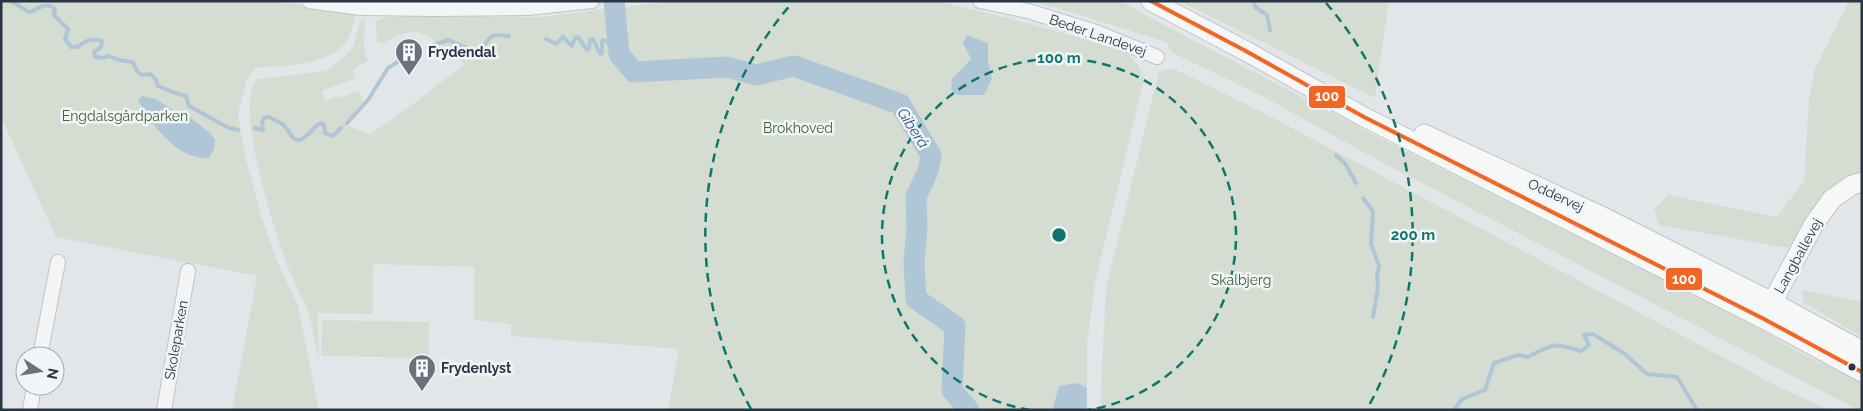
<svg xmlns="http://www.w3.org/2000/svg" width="1863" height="411" font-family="Raleway,sans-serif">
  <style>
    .green { fill: #d5ddd3 }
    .water { fill: #afc6d6 }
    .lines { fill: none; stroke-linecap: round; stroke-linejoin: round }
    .stream { stroke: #afc6d6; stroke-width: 4 }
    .river { stroke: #afc6d6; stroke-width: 21 }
    .street-casing { stroke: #c1c4c7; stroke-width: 16 }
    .secondary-casing { stroke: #c1c4c7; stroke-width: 21 }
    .street { stroke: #f3f4f5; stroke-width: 14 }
    .secondary { stroke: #f6f7f7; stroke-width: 19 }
    .bus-1-casing { stroke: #f1f5f8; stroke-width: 8 }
    .bus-1 { stroke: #f26522; stroke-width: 4 }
    .ring { fill: none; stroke: #0f766e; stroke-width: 2.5; stroke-dasharray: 9 6 }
    .bus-dot { fill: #283545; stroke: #f1f5f8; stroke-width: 2 }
    .labels { text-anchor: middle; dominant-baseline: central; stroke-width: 5; stroke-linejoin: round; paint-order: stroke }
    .street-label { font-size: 14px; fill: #283545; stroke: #f1f5f8 }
    .poi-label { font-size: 14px; font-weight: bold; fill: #283545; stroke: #f1f5f8; text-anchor: start }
    .park-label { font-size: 14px; fill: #416233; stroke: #f1f5f8 }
    .water-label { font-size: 15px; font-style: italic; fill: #2d597d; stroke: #f1f5f8 }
    .centre { fill: #0f766e; stroke: #f1f5f8; stroke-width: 2.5 }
    .ring-label { font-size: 15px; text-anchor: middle; font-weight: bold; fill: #0f766e; stroke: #f1f5f8; stroke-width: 5; stroke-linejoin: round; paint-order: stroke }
    .line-badge { stroke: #f1f5f8; stroke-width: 2 }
    .badge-label { font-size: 14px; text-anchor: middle; font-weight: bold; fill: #fff }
  </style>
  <rect width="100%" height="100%" fill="#e3e6e9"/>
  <g class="green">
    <path d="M1,1h272l83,12c-3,8 -4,18 -8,26 -17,27 -64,27 -93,29l-8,11 -9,35 7,42 17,62 15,43 21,45 21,104h-87l25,-134 -201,-39 -55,-120z"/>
    <path d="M673,1h264l83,20 95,27c17,8 23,14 29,31l-49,204 -8,61v44l-9,-5 -25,24 2,3h-387l11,-61 -168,-13v-12l-37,-4v-53l-101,-3v50l-55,-1 1,47c-4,-15 -6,-30 -10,-45 -5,-16 -15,-30 -20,-45 -12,-31 -58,-169 -31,-191l68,-8 18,-13 9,-11 8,-27 4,-2 -1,30 4,13 -15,8 2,9 -33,13 3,9 12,-4 1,2 21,-7 4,11 -18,20 3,4 22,8 42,-29 53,-41c-12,-8 -35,-30 -49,-32 -10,-1 -24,6 -32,11l-7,-1 -1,-20 6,-4 25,-2 133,1z"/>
    <path d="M1028,1h94l23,14 229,120 374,187 52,31 62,29v28h-4l-484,-252 -114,-63 -87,-42 -7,-11 -112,-35z"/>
    <path d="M1179,1h210l-14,97z"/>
    <path d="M1849,1h13v176l-48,33 -25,38 -130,-23 -5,-16 14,-14 109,22 27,-36 5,-82 6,-30z"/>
    <path d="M1172,68l88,43 521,277 48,22h-729l6,-123 53,-215z"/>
    <path d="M1803,290l59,12v35l-59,-35z"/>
    <path d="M322,320l107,2v36l-108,-2z"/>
  </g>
  <g class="water">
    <path d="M967,35l21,8v19l4,17 -8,16h-26l-7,-5 1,-11 19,-20 -8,-16z"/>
    <path d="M142,96l14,3 20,13 8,1 26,20 5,7 -1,9 -5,9c-31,3 -58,-34 -71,-58z"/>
    <path d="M1078,383l9,5v22h-32l-2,-3 6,-21z"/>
  </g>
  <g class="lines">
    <g class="stream">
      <path d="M11,1l18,11c10,-3 17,-11 26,-3l-1,6 14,14 -3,10 6,8h6c9,-6 14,-10 25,-6l-1,6 -7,5 1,5 8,1 6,-2 10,4 14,2 3,8 6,5 9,-1 5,6 2,6 17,7 11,3 3,10 40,22 9,2"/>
      <path d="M1254,1l1,6 12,8 3,15"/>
      <path d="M546,39l10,5 7,-7 9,9 3,-8 3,-1 9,13 2,-1 1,-9 3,-1 7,15 2,-1v-11l1,-2c8,3 10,10 16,14"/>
      <path d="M428,47l20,-7c11,4 22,12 34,9 9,-15 10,-15 27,-13"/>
      <path d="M347,123l21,-23 20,-32 29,-18"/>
      <path d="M255,128l8,2 -1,-8 2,-4 5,-1 15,8 10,14 6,1c10,-4 13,-14 21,-17l3,2 1,8 8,3 8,-8"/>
      <path d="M1336,155l10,10 10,18"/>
      <path d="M1363,198l10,13 -2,33 8,22 -2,10 1,11 -5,30"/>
      <path d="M1454,410l8,-11 23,-9 9,-27 24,-8 10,2c26,-13 24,-15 53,-6l8,-6 -5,-10 9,-1 32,20 22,20 30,3 20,33"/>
    </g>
    <path class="river" d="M614,1l5,53 15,18 93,-5 29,8 38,-9 106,38 31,51 -3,16 -12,26 1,31 -3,35 2,36 39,27 -3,64 17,20"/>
    <g class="street-casing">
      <g id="street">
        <path d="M309,1l52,7 73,1 94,-1 64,-7"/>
        <path d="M980,1l48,10 68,21 61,25"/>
        <path d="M40,356l18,-94"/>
        <path d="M30,410l4,-24"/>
        <path d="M164,410l24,-139"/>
      </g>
    </g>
    <g class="secondary-casing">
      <g id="secondary">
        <path d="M1151,1l93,49 120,67 400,202 98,53"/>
        <path d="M1424,134l175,81 173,87 90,49"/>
        <path d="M1766,314l48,-90 18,-25 20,-14 10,-3"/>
      </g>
    </g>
    <use href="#street" class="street"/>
    <use href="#secondary" class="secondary"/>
    <g class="bus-1-casing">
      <path id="bus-1" d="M1151,1l93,49 120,67 400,202 98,53"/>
    </g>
    <use href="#bus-1" class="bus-1"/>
  </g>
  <g class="ring">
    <path d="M1030 410A177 177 0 1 1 1088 410"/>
    <path d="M751 409A354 354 0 0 1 792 3M1326 3A354 354 0 0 1 1367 409"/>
  </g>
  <defs>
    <g id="building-pin" transform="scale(1.4375)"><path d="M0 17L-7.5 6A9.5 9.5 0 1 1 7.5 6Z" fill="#69737e" stroke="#f1f5f8"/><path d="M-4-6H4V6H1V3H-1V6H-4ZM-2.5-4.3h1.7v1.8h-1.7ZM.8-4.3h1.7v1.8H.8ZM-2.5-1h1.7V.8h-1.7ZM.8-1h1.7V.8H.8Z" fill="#fff"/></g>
  </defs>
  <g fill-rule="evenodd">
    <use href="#building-pin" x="409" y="52"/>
    <use href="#building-pin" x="422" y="368"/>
  </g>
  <circle class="bus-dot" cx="1852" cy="367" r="4.5"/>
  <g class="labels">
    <g class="street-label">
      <text transform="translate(1098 35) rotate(19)">Beder Landevej</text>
      <text transform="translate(1556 195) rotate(25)">Oddervej</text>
      <text transform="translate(1798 256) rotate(-61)">Langballevej</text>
      <text transform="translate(176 340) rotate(-80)">Skoleparken</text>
    </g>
    <g class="poi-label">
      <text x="428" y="52">Frydendal</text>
      <text x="441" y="368">Frydenlyst</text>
    </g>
    <g class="park-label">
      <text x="125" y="116">Engdalsgårdparken</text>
      <text x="798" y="128">Brokhoved</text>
      <text x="1241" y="280">Skalbjerg</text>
    </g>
    <g class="water-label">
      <text transform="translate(913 128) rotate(57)">Giberå</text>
    </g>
  </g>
  <circle cx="1059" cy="235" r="8" class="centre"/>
  <g class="ring-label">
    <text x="1059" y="63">100 m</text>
    <text x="1413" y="240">200 m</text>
  </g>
  <g class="line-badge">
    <rect x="1308" y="85" width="38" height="24" rx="5" fill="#f26522"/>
    <rect x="1665" y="267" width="38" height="24" rx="5" fill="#f26522"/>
  </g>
  <g class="badge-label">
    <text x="1327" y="101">100</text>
    <text x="1684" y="284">100</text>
  </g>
  <rect width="1863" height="411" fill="none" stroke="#283545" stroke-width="5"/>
  <g transform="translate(40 371) rotate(102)"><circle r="24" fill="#f1f5f8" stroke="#a1a8b0"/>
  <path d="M0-4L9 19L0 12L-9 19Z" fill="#69737e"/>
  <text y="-8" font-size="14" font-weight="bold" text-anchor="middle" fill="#283545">N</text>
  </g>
</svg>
